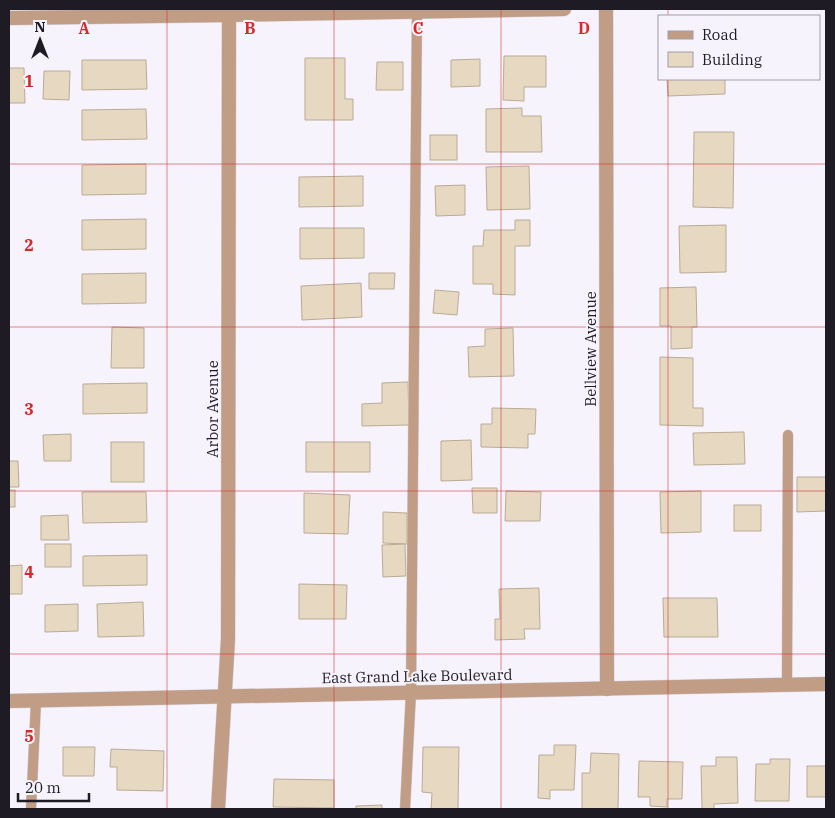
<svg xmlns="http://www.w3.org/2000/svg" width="835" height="818" font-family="'IBM Plex Serif',serif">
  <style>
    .building { fill: #e7d8c1; stroke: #b9ab95 }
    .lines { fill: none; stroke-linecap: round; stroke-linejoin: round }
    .service-casing { stroke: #d4d0da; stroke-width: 11 }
    .minor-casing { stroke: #d4d0da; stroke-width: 15 }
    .service { stroke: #c29d86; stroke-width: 10 }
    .minor { stroke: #c29d86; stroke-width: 14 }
    .grid { fill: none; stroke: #d62828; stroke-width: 1; stroke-opacity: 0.55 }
    .labels { text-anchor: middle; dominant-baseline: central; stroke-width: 4; stroke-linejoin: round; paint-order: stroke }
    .street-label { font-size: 15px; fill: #1e1b24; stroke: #f7f3fd }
    .grid-label { font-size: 16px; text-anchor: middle; font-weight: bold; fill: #d62828; stroke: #f7f3fd; stroke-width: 4; stroke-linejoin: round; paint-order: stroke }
  </style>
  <rect width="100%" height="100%" fill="#f7f3fd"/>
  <g class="building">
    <path d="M504,56h42v31h-22v14l-21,-1z"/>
    <path d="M305,58h40v41h8v21h-48z"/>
    <path d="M480,59v27l-29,1v-27z"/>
    <path d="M82,60h64l1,29 -65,1z"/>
    <path d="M377,62h26v28h-27z"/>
    <path d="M9,68h15l1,35h-16z"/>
    <path d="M44,71h26l-1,29 -26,-1z"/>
    <path d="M667,79h58v15l-57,2z"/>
    <path d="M522,108v8h19l1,36h-56v-43z"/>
    <path d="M146,109l1,30 -65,1v-30z"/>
    <path d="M694,132h40l-1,76 -40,-1z"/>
    <rect x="430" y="135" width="27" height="25"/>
    <path d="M146,164v30l-64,1v-30z"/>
    <path d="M529,166l1,43 -43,1 -1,-43z"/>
    <path d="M363,176v30l-64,1v-30z"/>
    <path d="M465,185v30l-29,1 -1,-30z"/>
    <path d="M146,219v30l-64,1v-30z"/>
    <path d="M515,220h15v26h-15v49l-22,-1v-10h-20v-38h10l1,-16h31z"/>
    <path d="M726,225v47l-46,1 -1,-47z"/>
    <path d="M300,228h64v30l-64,1z"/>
    <path d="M146,273v30l-64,1v-30z"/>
    <path d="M369,273h26l-1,16h-25z"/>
    <path d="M361,283l1,34 -60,3 -1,-34z"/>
    <path d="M696,287l1,40h-5v21l-21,1v-23h-11v-38z"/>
    <path d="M435,290l24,2 -2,23 -24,-2z"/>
    <path d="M112,327l32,1v40h-33z"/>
    <path d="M513,328l1,48 -45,1 -1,-30 17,-1v-17z"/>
    <path d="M660,357l33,1v50h10v18l-43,-1z"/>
    <path d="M408,382l1,43 -47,1v-22l20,-1v-20z"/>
    <path d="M147,383v30l-64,1v-30z"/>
    <path d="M492,408l44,1 -1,25h-7v14l-47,-1v-23h11z"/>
    <path d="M744,432l1,32 -51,1 -1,-32z"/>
    <path d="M71,434v27h-27l-1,-26z"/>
    <path d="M471,440l1,40 -31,1v-40z"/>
    <rect x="111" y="442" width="33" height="40"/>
    <rect x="306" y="442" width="64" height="30"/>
    <path d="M9,461h9l1,26h-10z"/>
    <path d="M797,477h29v34l-29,1z"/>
    <path d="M472,488h25v25h-24z"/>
    <rect x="9" y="490" width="6" height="17"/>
    <path d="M506,491l35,1 -1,29h-35z"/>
    <path d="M701,491v41l-40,1 -1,-41z"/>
    <path d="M82,492h64l1,30 -64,1z"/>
    <path d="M304,493l46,2 -2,39 -44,-1z"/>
    <rect x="734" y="505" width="27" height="26"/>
    <path d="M383,512l24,1v31l-24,-1z"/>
    <path d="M68,515l1,25h-28v-24z"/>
    <rect x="45" y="544" width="26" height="23"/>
    <path d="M405,544l1,32 -23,1 -1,-32z"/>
    <path d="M147,555v30l-64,1v-30z"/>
    <path d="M22,565v29h-13v-28z"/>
    <path d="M299,584l48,1 -1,34h-47z"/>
    <path d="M539,588l1,41h-16l1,10 -30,1v-21h5l-1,-30z"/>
    <path d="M663,598h54l1,39h-54z"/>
    <path d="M143,602l1,34 -46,1 -1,-33z"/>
    <path d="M78,604v27l-33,1v-27z"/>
    <path d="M554,745h22l-2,45h-24v9l-12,-1 1,-43h15z"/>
    <path d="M63,747h32l-1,29h-31z"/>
    <path d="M423,747h36l-1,62h-27l1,-16 -10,-1z"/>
    <path d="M111,749l53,2 -1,40 -46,-1v-23h-7z"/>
    <path d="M591,753l28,1 -1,55h-36v-36h8z"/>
    <path d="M716,757h21l1,46 -24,1v5h-12l-1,-43h15z"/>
    <path d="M770,759h20l-1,42h-34l1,-37h14z"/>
    <path d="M639,761l44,1 -1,37h-15v8l-17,-1v-9h-12z"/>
    <rect x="807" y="766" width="19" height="31"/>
    <path d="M274,779l60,1v28l-61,-1z"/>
    <path d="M382,805v4h-26v-3z"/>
  </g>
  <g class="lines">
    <g class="service-casing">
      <g id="service">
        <path d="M787,685l1,-250"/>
        <path d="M31,809l5,-108"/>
        <path d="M405,809l6,-117 6,-683"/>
      </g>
    </g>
    <g class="minor-casing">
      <g id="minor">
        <path d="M606,9l1,680"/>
        <path d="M9,18l220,-3 335,-6"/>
        <path d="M9,701l817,-17"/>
        <path d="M218,809l10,-170 1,-630"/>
      </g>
    </g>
    <use href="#service" class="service"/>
    <use href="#minor" class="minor"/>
  </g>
  <path class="grid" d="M167,9v800M334,9v800M501,9v800M668,9v7M668,79v730M9,164h817M9,327h817M9,491h817M9,654h817"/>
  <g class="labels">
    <g class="street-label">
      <text transform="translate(590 349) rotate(-90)">Bellview Avenue</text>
      <text transform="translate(212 409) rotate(-90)">Arbor Avenue</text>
      <text transform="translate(417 676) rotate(-1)">East Grand Lake Boulevard</text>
    </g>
  </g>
  <g class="grid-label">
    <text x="84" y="34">A</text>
    <text x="250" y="34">B</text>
    <text x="418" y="34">C</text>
    <text x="584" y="34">D</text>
    <text x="29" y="87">1</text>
    <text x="29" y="251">2</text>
    <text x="29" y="415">3</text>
    <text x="29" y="578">4</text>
    <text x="29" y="742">5</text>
  </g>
  <rect width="835" height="818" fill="none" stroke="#1e1b24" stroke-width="20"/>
  <rect x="658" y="15" width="162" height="65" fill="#f7f3fd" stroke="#a09da6"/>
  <rect x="668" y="31" width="25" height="8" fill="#c29d86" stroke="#a09da6"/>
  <text x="702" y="40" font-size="15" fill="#1e1b24">Road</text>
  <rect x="668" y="52" width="25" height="15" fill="#e7d8c1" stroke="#a09da6"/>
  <text x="702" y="65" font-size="15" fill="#1e1b24">Building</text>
  <g transform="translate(40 40)" stroke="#f7f3fd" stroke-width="4" paint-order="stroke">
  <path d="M0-4L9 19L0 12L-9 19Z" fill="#1e1b24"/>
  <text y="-8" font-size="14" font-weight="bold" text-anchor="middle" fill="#1e1b24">N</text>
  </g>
  <path d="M18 793v8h71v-8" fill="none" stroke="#1e1b24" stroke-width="2.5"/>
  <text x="25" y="793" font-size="15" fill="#1e1b24" stroke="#f7f3fd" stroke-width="4" paint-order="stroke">20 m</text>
</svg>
